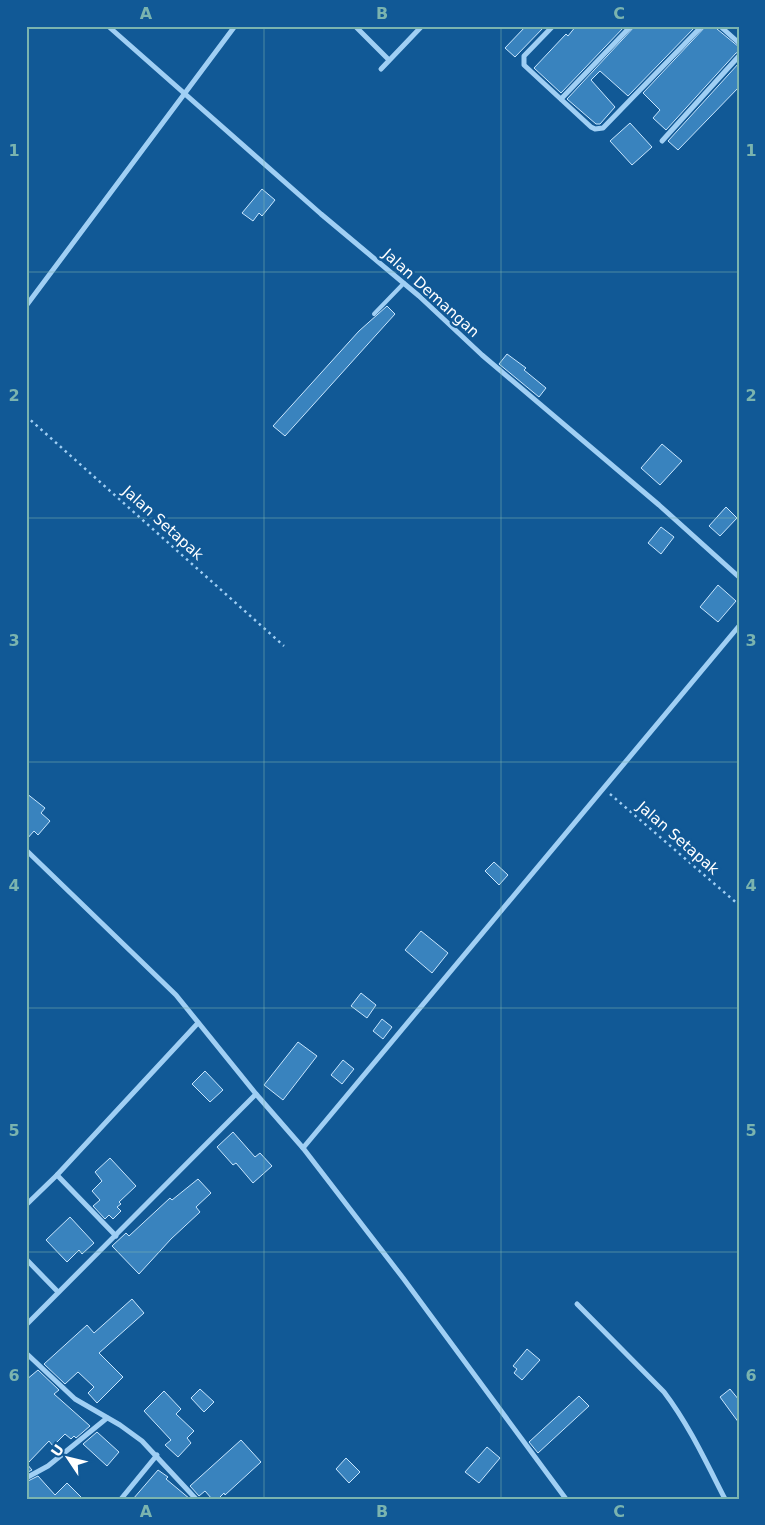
<svg xmlns="http://www.w3.org/2000/svg" width="765" height="1525" font-family="'DejaVu Sans',sans-serif">
  <style>
    .building { fill: #3983be; stroke: #c8e6fe }
    .lines { fill: none; stroke-linecap: round; stroke-linejoin: round }
    .path { stroke: #a0cff4; stroke-width: 2.5; stroke-dasharray: 2.5 4; stroke-linecap: butt }
    .service { stroke: #a0cff4; stroke-width: 4 }
    .minor { stroke: #a0cff4; stroke-width: 5 }
    .grid { fill: none; stroke: #7bb4af; stroke-width: 1; stroke-opacity: 0.55 }
    .labels { text-anchor: middle; dominant-baseline: central; stroke-width: 5; stroke-linejoin: round; paint-order: stroke }
    .street-label { font-size: 15px; fill: #fff; stroke: #115996 }
    .neatline { fill: none; stroke: #7bb4af; stroke-width: 2 }
    .grid-label { font-size: 16px; text-anchor: middle; font-weight: bold; fill: #7bb4af }
  </style>
  <rect width="100%" height="100%" fill="#115996"/>
  <g class="building">
    <path d="M526,26h19l-30,31 -10,-9z"/>
    <path d="M576,26h49l-64,67 -27,-25 32,-34 2,2z"/>
    <path d="M635,26h61l-68,70 -28,-25 -9,9 24,27 -15,17h-4l-29,-25z"/>
    <path d="M706,26h10l1,3 22,18v5l-3,1 -70,77 -13,-12 7,-8 -17,-17z"/>
    <path d="M739,63v24l-61,63 -10,-9z"/>
    <path d="M630,123l22,24 -20,18 -22,-24z"/>
    <path d="M262,189l13,11 -13,16 -3,-3 -6,8 -11,-8z"/>
    <path d="M387,306l8,8 -110,122 -12,-10 86,-95z"/>
    <path d="M507,354l19,14 -2,2 22,18 -7,9 -40,-33z"/>
    <path d="M662,444l20,17 -22,24 -19,-17z"/>
    <path d="M726,507l11,11 -17,18 -11,-10z"/>
    <path d="M661,527l13,10 -13,17 -13,-11z"/>
    <path d="M718,585l18,16 -18,21 -18,-15z"/>
    <path d="M26,793l19,15 -4,5 9,8 -12,14 -4,-4 -8,9z"/>
    <path d="M494,862l14,13 -9,10 -14,-14z"/>
    <path d="M421,931l27,22 -16,20 -27,-23z"/>
    <path d="M361,993l15,12 -9,13 -16,-12z"/>
    <path d="M382,1019l10,8 -9,12 -10,-8z"/>
    <path d="M298,1042l19,14 -34,44 -19,-15z"/>
    <path d="M343,1060l11,9 -12,15 -11,-9z"/>
    <path d="M205,1071l18,19 -13,12 -18,-18z"/>
    <path d="M233,1132l22,25 5,-4 12,13 -19,17 -17,-20 -3,2 -16,-18z"/>
    <path d="M110,1158l26,28 -17,16 2,2 -4,3 4,4 -8,8 -4,-4 -4,4 -12,-13 7,-6 -8,-9 10,-10 -7,-9z"/>
    <path d="M198,1179l13,14 -15,14 4,5 -29,27 -32,35 -27,-28 14,-13 3,3 41,-38 2,2z"/>
    <path d="M70,1217l24,26 -12,11 -3,-4 -12,12 -21,-22z"/>
    <path d="M132,1299l12,14 -45,40 24,24 -26,26 -9,-10 6,-6 -16,-15 -13,12 -21,-20 43,-39 7,8z"/>
    <path d="M527,1349l13,11 -18,20 -8,-7 3,-4 -4,-3z"/>
    <path d="M38,1370l21,20 -5,4 36,32 -14,12 -2,-2 -3,3 -6,-5 -12,12 -4,-5 -22,23 5,6 -6,3v-93z"/>
    <path d="M200,1389l14,13 -10,10 -13,-14z"/>
    <path d="M730,1389l9,11v23l-19,-26z"/>
    <path d="M164,1391l17,18 -5,5 18,17 -7,7 4,5 -13,14 -13,-12 6,-5 -27,-29z"/>
    <path d="M579,1396l10,10 -51,47 -9,-11z"/>
    <path d="M97,1432l22,20 -12,14 -24,-22z"/>
    <path d="M241,1440l20,22 -36,33 -1,-2 -6,6h-6l-7,-8 -6,5 -9,-10z"/>
    <path d="M487,1447l13,11 -21,25 -14,-11z"/>
    <path d="M346,1458l14,14 -11,11 -13,-14z"/>
    <path d="M158,1470l10,7 -2,2 24,20h-57z"/>
    <path d="M38,1476l17,19 12,-12 16,16h-57v-17z"/>
  </g>
  <g class="lines">
    <g class="path">
      <path d="M26,416l258,230"/>
      <path d="M610,794l129,111"/>
    </g>
    <path class="service" d="M374,314l30,-31"/>
    <g class="minor">
      <path d="M108,26l213,188 98,82 63,59 177,150 80,72"/>
      <path d="M355,26l34,34"/>
      <path d="M484,26h2"/>
      <path d="M553,26l-29,30v9l67,62 4,2 8,-1 99,-102"/>
      <path d="M720,26l19,17"/>
      <path d="M381,69l41,-43"/>
      <path d="M561,99l70,-73"/>
      <path d="M662,141l77,-85"/>
      <path d="M26,306l209,-280"/>
      <path d="M26,850l150,145 80,99 47,54 100,130 163,221"/>
      <path d="M303,1148l436,-522"/>
      <path d="M26,1205l31,-30"/>
      <path d="M116,1236l-59,-61 141,-152"/>
      <path d="M26,1259l32,33"/>
      <path d="M577,1304l87,88c25,33 42,70 61,107"/>
      <path d="M26,1325l230,-231"/>
      <path d="M26,1353l49,46 45,26 22,16 54,58"/>
      <path d="M26,1478l22,-12 59,-48"/>
      <path d="M121,1499l36,-44"/>
    </g>
  </g>
  <path class="grid" d="M264,26v1473M501,26v1473M26,272h713M26,518h713M26,762h713M26,1008h713M26,1252h713"/>
  <g class="labels">
    <g class="street-label">
      <text transform="translate(431 293) rotate(42)">Jalan Demangan</text>
      <text transform="translate(163 523) rotate(42)">Jalan Setapak</text>
      <text transform="translate(678 838) rotate(41)">Jalan Setapak</text>
    </g>
  </g>
  <rect width="765" height="1525" fill="none" stroke="#115996" stroke-width="55"/>
  <g transform="translate(68 1458) rotate(305)" stroke="#115996" stroke-width="4" paint-order="stroke">
  <path d="M0-4L9 19L0 12L-9 19Z" fill="#ffffff"/>
  <text y="-8" font-size="14" font-weight="bold" text-anchor="middle" fill="#ffffff">U</text>
  </g>
  <rect x="28" y="28" width="710" height="1470" class="neatline"/>
  <g class="grid-label">
    <text x="146" y="19">A</text>
    <text x="382" y="19">B</text>
    <text x="619" y="19">C</text>
    <text x="14" y="156">1</text>
    <text x="751" y="156">1</text>
    <text x="14" y="401">2</text>
    <text x="751" y="401">2</text>
    <text x="14" y="646">3</text>
    <text x="751" y="646">3</text>
    <text x="14" y="891">4</text>
    <text x="751" y="891">4</text>
    <text x="14" y="1136">5</text>
    <text x="751" y="1136">5</text>
    <text x="14" y="1381">6</text>
    <text x="751" y="1381">6</text>
    <text x="146" y="1517">A</text>
    <text x="382" y="1517">B</text>
    <text x="619" y="1517">C</text>
  </g>
</svg>
